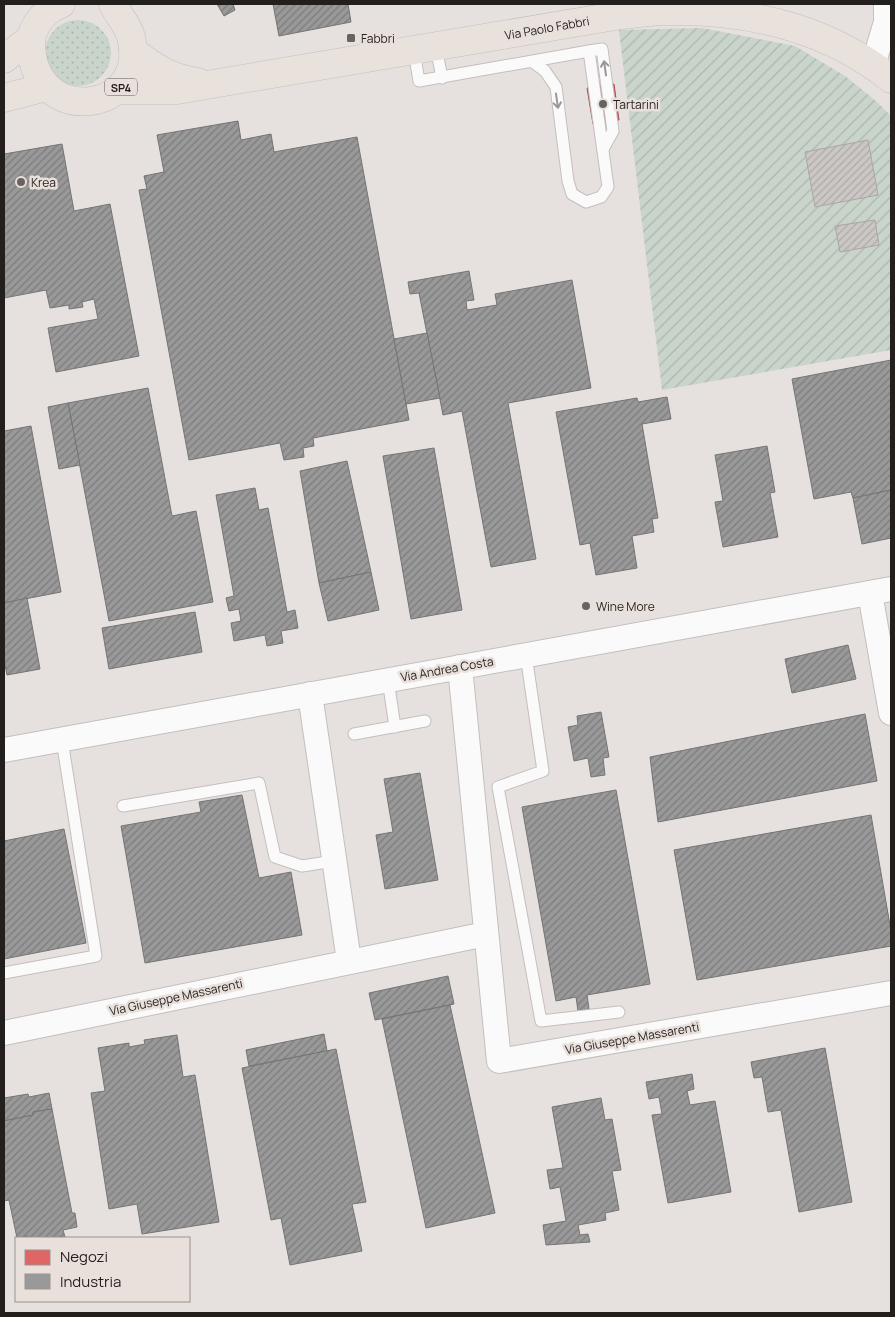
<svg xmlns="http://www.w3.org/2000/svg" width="895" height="1317" font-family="Manrope,sans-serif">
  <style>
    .grass { fill: url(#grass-dots) }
    .garden { fill: url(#garden-furrows) }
    .shops { fill: url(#shops-hatch); stroke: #a75150 }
    .industry { fill: url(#industry-hatch); stroke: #767474 }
    .building { fill: url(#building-hatch); stroke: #aaa6a4 }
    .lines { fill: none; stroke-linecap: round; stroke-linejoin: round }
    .lane-casing { stroke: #c3bfbd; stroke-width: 13 }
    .street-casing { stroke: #c3bfbd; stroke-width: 26 }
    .primary-casing { stroke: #c2bfbd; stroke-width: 29 }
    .lane { stroke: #fbfafa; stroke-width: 11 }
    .street { stroke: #fbfafa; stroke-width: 24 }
    .primary { stroke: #e9e2dc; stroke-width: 28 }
    .oneway { stroke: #9a9797 }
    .poi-dot { fill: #676361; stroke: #e9e0db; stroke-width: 2 }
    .labels { text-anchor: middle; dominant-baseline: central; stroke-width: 5; stroke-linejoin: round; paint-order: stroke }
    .shield { fill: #e9e0db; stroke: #5e5956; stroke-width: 1 }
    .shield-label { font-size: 11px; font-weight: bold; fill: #231f1d }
    .street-label { font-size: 12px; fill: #231f1d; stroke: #e9e0db }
    .poi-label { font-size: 12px; fill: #231f1d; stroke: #e9e0db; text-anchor: start }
  </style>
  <defs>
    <pattern id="grass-dots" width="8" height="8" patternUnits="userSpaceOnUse" patternTransform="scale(1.25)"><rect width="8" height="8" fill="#c9d5ca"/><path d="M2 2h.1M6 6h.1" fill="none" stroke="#acb6ad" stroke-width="1.8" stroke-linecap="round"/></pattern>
    <pattern id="garden-furrows" width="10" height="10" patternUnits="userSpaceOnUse" patternTransform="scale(1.25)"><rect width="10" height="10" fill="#c9d5ca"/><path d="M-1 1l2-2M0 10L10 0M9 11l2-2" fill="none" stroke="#acb6ad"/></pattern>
    <pattern id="shops-hatch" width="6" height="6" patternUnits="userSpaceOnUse" patternTransform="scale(1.25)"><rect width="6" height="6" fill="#e06666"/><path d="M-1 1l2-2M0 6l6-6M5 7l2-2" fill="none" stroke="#b55353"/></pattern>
    <pattern id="industry-hatch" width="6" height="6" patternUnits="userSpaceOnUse" patternTransform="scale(1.25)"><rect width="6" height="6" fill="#999"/><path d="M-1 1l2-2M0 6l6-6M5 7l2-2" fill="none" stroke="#7c7c7c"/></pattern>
    <pattern id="building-hatch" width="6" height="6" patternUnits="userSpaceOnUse" patternTransform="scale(1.25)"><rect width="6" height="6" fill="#cbc7c5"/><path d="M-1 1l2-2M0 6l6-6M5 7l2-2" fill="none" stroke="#aeaaa9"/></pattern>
  </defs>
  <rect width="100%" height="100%" fill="#e6e1de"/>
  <circle class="grass" cx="78" cy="53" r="33"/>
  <path class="garden" d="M702,28l93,18 50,30 31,25 15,15v234l-229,40 -43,-360z"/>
  <path class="shops" d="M614,84l5,36 -26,4 -6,-36z"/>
  <g class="industry">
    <path d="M217,4h16l2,6 -11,6z"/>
    <path d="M273,4h75l3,18 -72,14z"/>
    <path d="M238,121l3,19 30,-6 3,18 83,-15 52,283 -96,18 1,8 -11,2 1,9 -20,3 -4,-17 -91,17 -50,-270 8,-1 -3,-13 20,-4 -7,-37z"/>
    <path d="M62,144l12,67 36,-7 29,152 -83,16 -8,-44 50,-9 -4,-20 -12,3 1,5 -14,2v-4l-19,3 -4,-18 -42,8v-144z"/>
    <path d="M469,271l5,29 -8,1 1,9 30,-5 -2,-11 77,-14 19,108 -83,15 28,156 -45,8 -29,-156 -19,4 -24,-122 -9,1 -2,-12z"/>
    <path d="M427,333l13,65 -34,6 -12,-65z"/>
    <path d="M891,360v130l-38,8 -2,-6 -37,7 -22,-120z"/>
    <path d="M148,388l24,128 24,-5 17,91 -104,19 -41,-218z"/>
    <path d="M667,397l4,22 -29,5 16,94 -6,1 2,13 -22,4 5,32 -41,7 -6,-32 -10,2 -24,-133 81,-14 1,4z"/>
    <path d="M68,403l12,62 -21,4 -11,-62z"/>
    <path d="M31,426l30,166 -57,11v-172z"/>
    <path d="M767,446l8,46 -5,1 8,44 -55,10 -8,-45 8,-1 -8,-46z"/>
    <path d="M434,448l28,162 -51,9 -28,-163z"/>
    <path d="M347,461l24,111 -52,11 -19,-112z"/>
    <path d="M255,488l4,22 9,-2 19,104 8,-2 3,18 -17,3 2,12 -16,3 -2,-11 -31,6 -3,-18 10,-2 -2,-12 -10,2 -3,-13 8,-2 -18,-101z"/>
    <path d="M891,490v48l-29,6 -9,-46z"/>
    <path d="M371,572l8,38 -51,11 -9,-38z"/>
    <path d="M27,598l13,71 -33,6 -3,-15v-57z"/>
    <path d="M195,612l7,40 -93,17 -7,-41z"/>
    <path d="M848,645l8,34 -64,14 -7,-34z"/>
    <path d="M601,712l8,45 -6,1 2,17 -14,2 -3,-19 -14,3 -6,-34 10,-2 -1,-9z"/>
    <path d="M865,714l12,67 -219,41 -8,-65z"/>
    <path d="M420,773l18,107 -53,9 -9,-54 17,-3 -9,-53z"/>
    <path d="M616,790l34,194 -63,11 2,14 -11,2 -2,-14 -20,4 -34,-194z"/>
    <path d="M242,795l17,83 32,-6 11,63 -157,28 -24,-137 80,-14 -2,-10z"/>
    <path d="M871,815l20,116v15l-194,34 -23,-130z"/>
    <path d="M64,829l22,114 -82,16v-118z"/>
    <path d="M448,976l6,28 -79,16 -6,-27z"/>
    <path d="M450,1005l45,208 -69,15 -44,-209z"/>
    <path d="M324,1034l3,17 -78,15 -3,-16z"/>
    <path d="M177,1035l6,42 12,-2 24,147 -77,12 -5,-30 -28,5 -18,-116 14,-2 -7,-43 31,-5v4l16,-3 -1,-4z"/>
    <path d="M825,1048l27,154 -53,10 -18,-102 -13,2 -6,-35 -8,1 -3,-16z"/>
    <path d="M336,1049l30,153 -14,2 10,47 -72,14 -9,-47 -10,2 -29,-152z"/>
    <path d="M692,1074l2,15 -7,2 3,14 25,-4 16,91 -63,11 -16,-88 10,-1 -3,-17 -10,2 -3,-17z"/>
    <path d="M49,1093l3,16 -19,3v3l-29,6v-23l24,-4 1,3z"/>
    <path d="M601,1098l4,22 7,-1 9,51 -9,1 7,39 -14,3 1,7 -28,5 2,10 8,-1 2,8 -44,3 -3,-20 23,-4 -6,-34 -10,2 -3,-19 16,-2 -11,-61z"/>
    <path d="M52,1109l20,104h3l2,14 -14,3 2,7 -37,1v-2l-11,2 -8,-38 -5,1v-80l29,-6v-3z"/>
  </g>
  <g class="building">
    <path d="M868,140l10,55 -63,12 -10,-55z"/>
    <path d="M875,220l4,25 -39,7 -5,-26z"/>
  </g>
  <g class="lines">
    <g class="lane-casing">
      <g id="lane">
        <path d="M436,47l6,31"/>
        <path d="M414,51l5,30 170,-30 19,136 -7,10 -15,5 -14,-8 -4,-13 -12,-94 -11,-16 -12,-9"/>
        <path d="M589,51l13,-2 11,82 -10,18"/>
        <path d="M526,655l17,116 -45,16 43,234 78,-9"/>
        <path d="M388,680l7,47"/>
        <path d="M354,734l71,-13"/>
        <path d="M123,806l136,-23 16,74 27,9 32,-5"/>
        <path d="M4,973l92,-17 -34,-216"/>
      </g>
    </g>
    <g class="street-casing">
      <g id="street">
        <path d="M873,65l13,-43v-18"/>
        <path d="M870,593l21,120"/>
        <path d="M460,667l39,394 392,-68"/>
        <path d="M310,694l39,267"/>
        <path d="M4,750l887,-161"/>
        <path d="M4,1033l482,-99"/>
      </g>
    </g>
    <g class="primary-casing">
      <g id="primary">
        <path d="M61,4c-16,6 -30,22 -30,40 2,85 120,70 100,-7 -3,-13 -13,-21 -18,-33"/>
        <path d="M133,51c22,17 37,27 65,31"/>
        <path d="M4,59l27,-21"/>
        <path d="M119,90h58l438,-74c18,-2 36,-5 54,-5 80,-1 159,17 222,68"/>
        <path d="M4,98l42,-11"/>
      </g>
    </g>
    <use href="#lane" class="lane"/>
    <use href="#street" class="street"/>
    <use href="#primary" class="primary"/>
  </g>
  <defs><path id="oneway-shaft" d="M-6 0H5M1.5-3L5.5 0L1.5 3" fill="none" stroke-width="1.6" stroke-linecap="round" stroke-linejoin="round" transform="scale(1.25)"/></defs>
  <g class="oneway">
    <use href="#oneway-shaft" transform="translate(605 68) rotate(-98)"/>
    <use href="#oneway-shaft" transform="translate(557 101) rotate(82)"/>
  </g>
  <g class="poi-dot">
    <rect x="346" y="33" width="10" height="10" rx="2.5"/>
    <circle cx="603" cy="104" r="5"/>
    <circle cx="21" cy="182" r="5"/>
    <circle cx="586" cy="606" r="5"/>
  </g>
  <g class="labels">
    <rect class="shield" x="105" y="78.5" width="32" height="17" rx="4"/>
    <g class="shield-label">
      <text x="121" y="87">SP4</text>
    </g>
    <g class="street-label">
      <text transform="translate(547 28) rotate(-10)">Via Paolo Fabbri</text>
      <text transform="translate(447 669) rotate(-10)">Via Andrea Costa</text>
      <text transform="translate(176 997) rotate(-12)">Via Giuseppe Massarenti</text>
      <text transform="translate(632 1038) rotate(-10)">Via Giuseppe Massarenti</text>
    </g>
    <g class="poi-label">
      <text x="361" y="38">Fabbri</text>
      <text x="613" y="104">Tartarini</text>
      <text x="31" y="182">Krea</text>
      <text x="596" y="606">Wine More</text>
    </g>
  </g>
  <rect width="895" height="1317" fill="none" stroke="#231f1d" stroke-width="10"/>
  <rect x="15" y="1237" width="175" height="65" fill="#e9e0db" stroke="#9a938f"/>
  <rect x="25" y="1250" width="25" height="15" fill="#e06666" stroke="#9a938f"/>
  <text x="60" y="1262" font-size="15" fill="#231f1d">Negozi</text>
  <rect x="25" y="1274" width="25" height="15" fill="#999999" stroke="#9a938f"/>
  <text x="60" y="1287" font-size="15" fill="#231f1d">Industria</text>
</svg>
